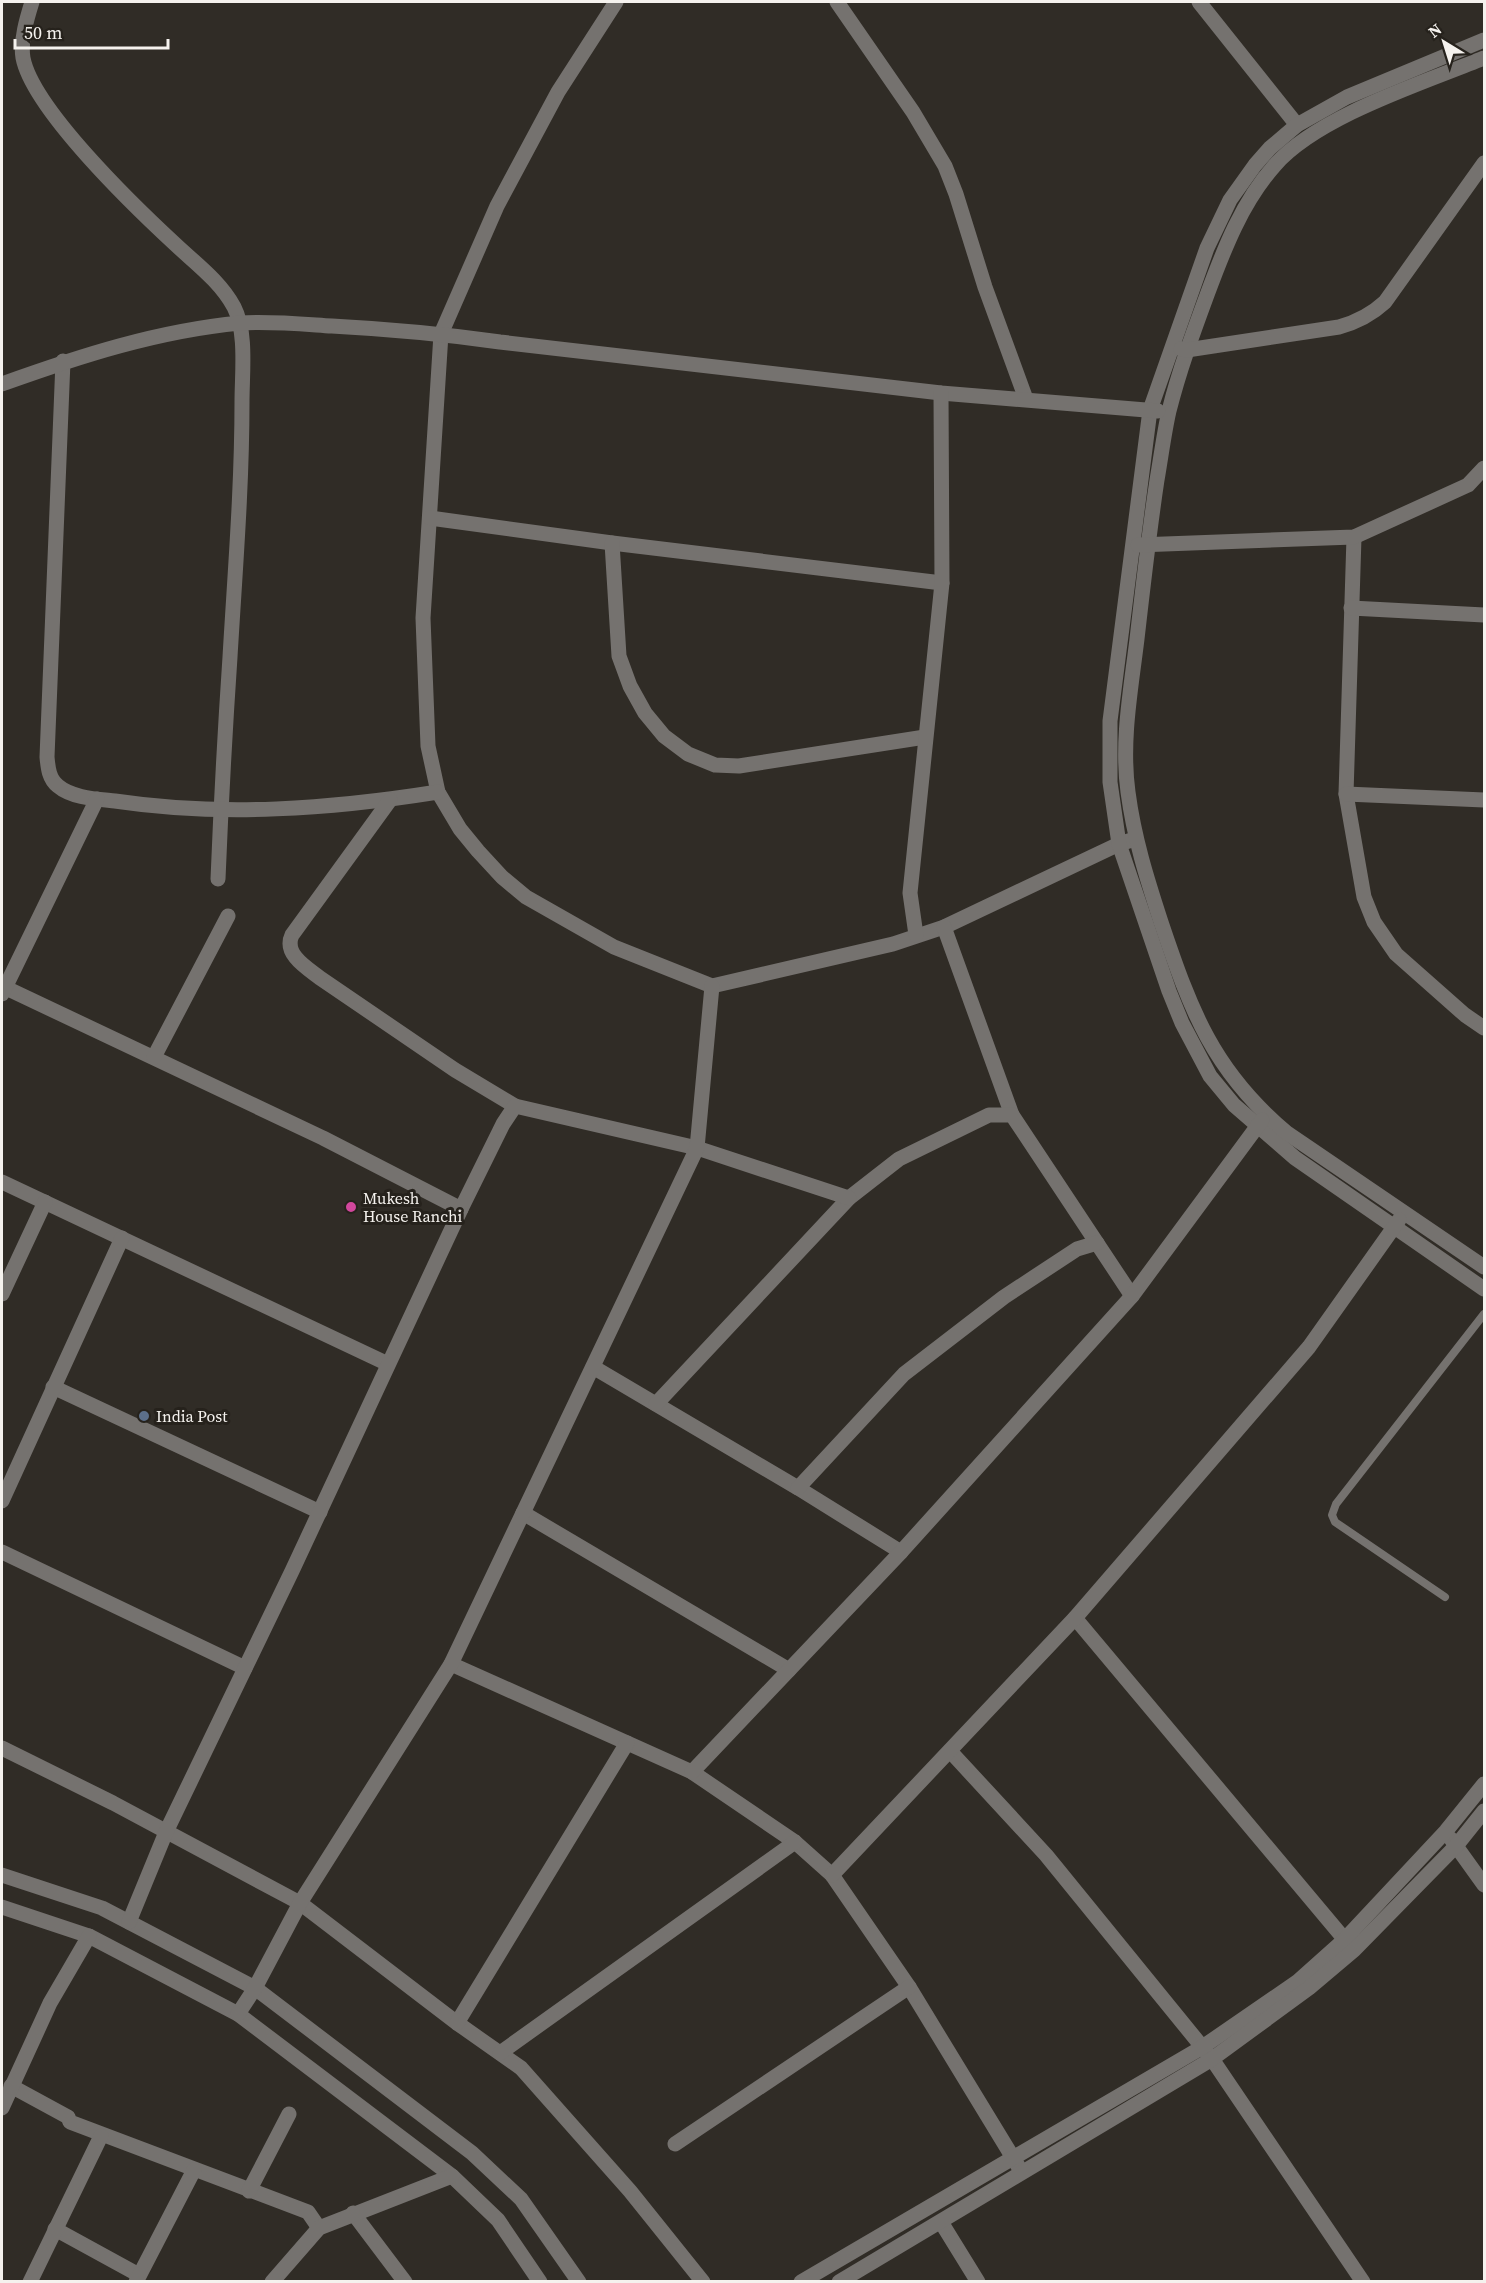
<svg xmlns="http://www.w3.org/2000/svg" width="1486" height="2283" font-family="'Source Serif 4',serif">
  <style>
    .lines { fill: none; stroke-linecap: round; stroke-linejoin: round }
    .service { stroke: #75726f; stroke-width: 8 }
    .minor { stroke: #75726f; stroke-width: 15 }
    .hotel-dot { fill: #d1479c; stroke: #26221c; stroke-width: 2 }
    .service-dot { fill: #5c6f8a; stroke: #26221c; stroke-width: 2 }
    .labels { text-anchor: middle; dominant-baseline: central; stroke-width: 6; stroke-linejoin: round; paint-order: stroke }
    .poi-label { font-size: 16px; fill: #f5f2ee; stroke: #26221c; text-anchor: start }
  </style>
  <rect width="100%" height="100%" fill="#302c26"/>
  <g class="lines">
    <path class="service" d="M1445,1597l-110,-75 -3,-7 4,-11 148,-190"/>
    <g class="minor">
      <path d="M32,2c-5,16 -12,39 -9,56 10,51 112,149 152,186 20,19 45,37 59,63 13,25 8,66 8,95 0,85 -7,170 -12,255 -5,74 -9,148 -12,222"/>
      <path d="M616,2l-58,90 -61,114 -56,128 -18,284 5,128 10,46 22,37 18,22 24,26 24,20 88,50 98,39 181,-42 51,-17 175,-83 16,-5"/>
      <path d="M837,2l76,110 32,54 11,28 29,93 41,112"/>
      <path d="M1199,2l98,123"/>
      <path d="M1484,40l-137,57 -50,28 -27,23 -15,17 -25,35 -23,48 -57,162 -40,311v61l9,62 50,147 13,32 28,53 24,29 61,53 189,131"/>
      <path d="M1484,58c-61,25 -166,58 -209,107 -33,37 -51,84 -68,130 -14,38 -28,76 -38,116 -5,22 -8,46 -12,69 -8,53 -14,106 -20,159 -6,50 -16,102 -9,153 6,46 19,87 33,130 30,89 52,149 126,211l197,134"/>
      <path d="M1181,349l6,1 152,-23c18,-5 32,-12 46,-25l99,-139"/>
      <path d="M63,361l-16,396c1,11 2,22 11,29 14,12 39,13 57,15 107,16 216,8 323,-9"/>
      <path d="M2,384c78,-28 155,-53 238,-61 30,-2 61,1 92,3 56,3 112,8 168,16l441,51 217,18"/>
      <path d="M430,518l182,25 330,40"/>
      <path d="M1354,537l-8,257 18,103 10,25 22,32 69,61 19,13"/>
      <path d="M612,543l7,113 11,30 15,27 19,23 24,18 27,11 24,1 186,-29"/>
      <path d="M1138,545l216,-8 114,-52 16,-17"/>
      <path d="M1351,608l133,7"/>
      <path d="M1346,794l138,6"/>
      <path d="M390,800l-98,135c-9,19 15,33 28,43l135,92 60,36"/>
      <path d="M944,927l68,188"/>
      <path d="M916,935l-6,-42 32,-310 -1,-190"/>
      <path d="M4,987l319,151 138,71"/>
      <path d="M2,994l95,-195"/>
      <path d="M154,1057l74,-141"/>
      <path d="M2,1182l386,182"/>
      <path d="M2,1294l43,-92"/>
      <path d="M593,1367l205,121 103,64"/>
      <path d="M53,1387l267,125"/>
      <path d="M656,1404l193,-206 50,-39 90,-44h23l120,181"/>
      <path d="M798,1488l106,-114 100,-77 73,-48 20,-6"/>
      <path d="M2,1501l120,-263"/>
      <path d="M523,1513l266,157"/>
      <path d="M2,1552l243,116"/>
      <path d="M1075,1618l276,329"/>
      <path d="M451,1664l241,108 103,70 37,33 77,112 109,179"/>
      <path d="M2,1748l111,55 187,100 157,120 64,45 109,123 73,91"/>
      <path d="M950,1751l96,104 166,204 151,223"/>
      <path d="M692,1772l209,-220 231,-256 130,-176"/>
      <path d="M1451,1839l33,46"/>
      <path d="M2,1875l100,33 153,80 217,165 49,46 58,83"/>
      <path d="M832,1875l243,-257 234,-271 90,-127"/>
      <path d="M2,1907l87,29 149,78 214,162 46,44 42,62"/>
      <path d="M129,1922l37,-90 126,-261 169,-362 42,-85 12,-18 182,42 152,50"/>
      <path d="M238,2014l17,-26 45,-85 151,-239 246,-516 15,-162"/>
      <path d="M457,2023l170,-280"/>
      <path d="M500,2053l295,-211"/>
      <path d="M11,2086l57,31 2,5 238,90 11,16"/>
      <path d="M2,2108l48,-105 39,-67"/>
      <path d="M675,2144l234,-157"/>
      <path d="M249,2191l40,-77"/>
      <path d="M353,2213l52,69"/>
      <path d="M941,2222l37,60"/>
      <path d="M55,2229l84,46"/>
      <path d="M30,2282l71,-146"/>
      <path d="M136,2282l58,-112"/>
      <path d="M272,2282l47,-54 133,-52"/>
      <path d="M801,2282l400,-234 96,-66 47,-42 102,-109 38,-47"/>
      <path d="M839,2282l373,-223 97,-71 45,-38 102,-104 28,-35"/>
    </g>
  </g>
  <circle class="hotel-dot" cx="351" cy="1207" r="6"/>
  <circle class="service-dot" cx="144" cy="1416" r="6"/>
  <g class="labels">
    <g class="poi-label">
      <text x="363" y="1198">Mukesh<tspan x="363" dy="18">House Ranchi</tspan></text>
      <text x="156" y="1416">India Post</text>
    </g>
  </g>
  <rect width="1486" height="2283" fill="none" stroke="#f5f2ee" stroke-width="6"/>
  <g transform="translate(1444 42) rotate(322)" stroke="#26221c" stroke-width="4.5" paint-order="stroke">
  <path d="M0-4.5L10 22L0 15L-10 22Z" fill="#f5f2ee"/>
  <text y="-9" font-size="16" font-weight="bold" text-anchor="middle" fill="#f5f2ee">N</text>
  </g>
  <path d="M15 39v9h153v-9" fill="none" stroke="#f5f2ee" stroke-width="3"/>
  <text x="24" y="39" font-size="18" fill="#f5f2ee" stroke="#26221c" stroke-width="4.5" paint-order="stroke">50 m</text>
</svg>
